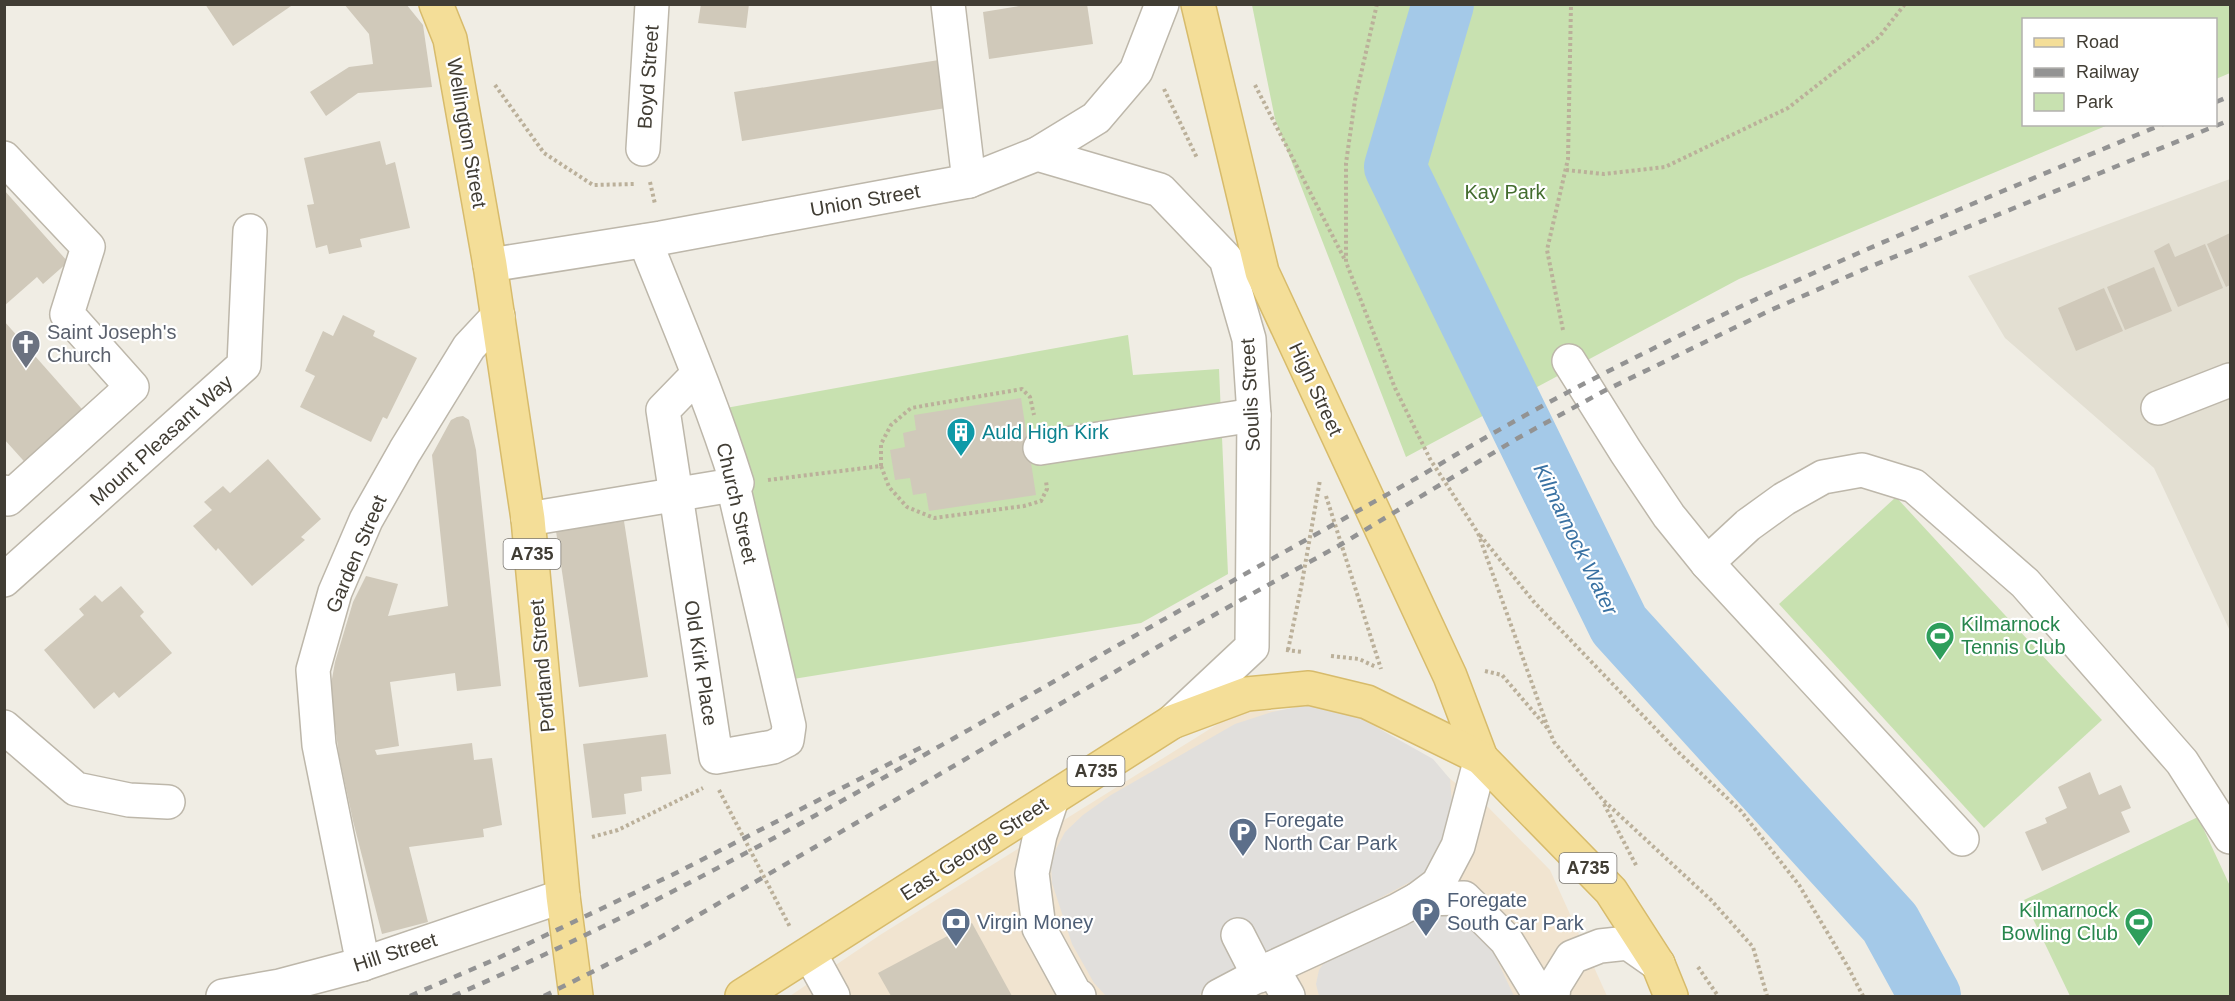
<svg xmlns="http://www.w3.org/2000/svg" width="2235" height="1001" font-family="Helvetica,sans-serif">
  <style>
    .residential { fill: #e3dfd2 }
    .commercial { fill: #f1e4d0 }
    .green { fill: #c8e1b0 }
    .parking { fill: #e1dfdc }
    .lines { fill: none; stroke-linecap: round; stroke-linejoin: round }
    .river { stroke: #a4c9e8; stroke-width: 62 }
    .building { fill: #d0c9ba }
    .minor-casing { stroke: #bdb7aa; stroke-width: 36 }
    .major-casing { stroke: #d7bb6b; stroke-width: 36 }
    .path { stroke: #bbb09a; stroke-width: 4; stroke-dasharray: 3 3; stroke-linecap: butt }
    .minor { stroke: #fff; stroke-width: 33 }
    .major { stroke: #f4de98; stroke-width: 33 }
    .rail { stroke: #939393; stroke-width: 4.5; stroke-dasharray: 8 8; stroke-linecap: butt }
    .labels { text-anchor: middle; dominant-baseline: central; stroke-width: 4.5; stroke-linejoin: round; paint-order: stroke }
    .shield { fill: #fff; stroke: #7a7771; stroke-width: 1.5 }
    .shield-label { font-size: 18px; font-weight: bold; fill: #413d34 }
    .street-label { font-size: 20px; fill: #413d34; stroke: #fff }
    .park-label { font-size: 20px; fill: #436c2e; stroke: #fff }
    .worship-label { font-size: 20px; fill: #5b616d; stroke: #fff; text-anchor: start }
    .culture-label { font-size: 20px; fill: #0d838f; stroke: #fff; text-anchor: start }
    .leisure-label { font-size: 20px; fill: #27864d; stroke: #fff; text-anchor: start }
    .service-label { font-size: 20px; fill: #4e5e75; stroke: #fff; text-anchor: start }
    .water-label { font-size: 21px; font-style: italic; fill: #3971a2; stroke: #fff }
  </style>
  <rect width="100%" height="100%" fill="#f0ede4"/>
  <path class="residential" d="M2230,179v452l-76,-163 -149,-130 -37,-62z"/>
  <path class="commercial" d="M1351,708l134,96 65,66 57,126h-817l90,-61 357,-223z"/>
  <g class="green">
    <path d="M1252,5h978v68l-14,6v-59h-192v104l84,1 -369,154 -333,178 -131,-338z"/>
    <path d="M1128,335l5,40 86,-6 9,205 -87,49 -354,57 -61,-272z"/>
    <path d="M1896,497l206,223 -118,108 -205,-224z"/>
    <path d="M2198,817l32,69v110h-160l-46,-96z"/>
  </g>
  <g class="parking">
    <path d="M1302,706l28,1 30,11 73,41 17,20 2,24 -3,23 -11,25 -15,24 -226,121h-91l-12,-13 -22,-39 -20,-61 -1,-18 5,-16 9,-17 18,-17 28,-20 124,-71 37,-12z"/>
    <path d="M1434,903l46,21 34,72h-195l-3,-12 3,-14 8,-12z"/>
  </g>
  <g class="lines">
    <path class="river" d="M1443,4l-48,163 224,458 271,298 40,73"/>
  </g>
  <g class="building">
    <path d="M205,4h89l-61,42z"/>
    <path d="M344,4h62l17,21 9,62 -74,6 -32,23 -16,-24 39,-25 24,-3 -4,-30z"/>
    <path d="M701,4h48l-3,24 -48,-5z"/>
    <path d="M1031,4h56l6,40 -104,15 -6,-47z"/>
    <path d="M939,60l7,48 -204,33 -8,-49z"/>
    <path d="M380,141l6,24 9,-3 15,66 -50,11 2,8 -33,7 -2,-9 -11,3 -9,-43 7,-1 -10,-46z"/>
    <path d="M4,190l64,72 -25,22 -6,-7 -33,29z"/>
    <path d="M2230,233v52l-4,2 -19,-43z"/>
    <path d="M2169,243l6,14 30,-13 18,44 -45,19 -24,-56z"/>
    <path d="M2154,267l18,44 -47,19 -18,-43z"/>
    <path d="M2104,288l19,43 -47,20 -18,-43z"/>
    <path d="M343,315l32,16 -2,5 44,22 -30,61 -4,-2 -12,25 -71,-35 15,-31 -10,-5 18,-40 10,5z"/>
    <path d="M4,321l85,96 -58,52 -27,-30z"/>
    <path d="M1021,398l15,97 -107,16 -3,-18 -13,2 -3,-17 -15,2 -5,-30 15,-3 -2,-14 13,-3 -2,-15z"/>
    <path d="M463,416l6,4 7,30 25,236 -44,5 -2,-18 -65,9 9,64 -24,4 2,5 95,-12 2,17 18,-2 10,67 -19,4 1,8 -75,10 19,75 -46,12 -29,-113 -14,-66 -9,-65 5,-28 18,-60 13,-26 32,8 -10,32 60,-10 -16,-151 19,-35 6,-3z"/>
    <path d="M268,459l53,60 -20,18 4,3 -53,46 -34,-38 -2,3 -23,-25 19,-16 -8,-8 19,-16 7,7z"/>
    <path d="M624,521l24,156 -69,10 -23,-156z"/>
    <path d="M121,586l23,26 -4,4 32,37 -53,45 -5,-6 -20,17 -50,-59 40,-35 -5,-6 16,-14 7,7z"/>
    <path d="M666,734l5,40 -30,3 1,14 -18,3 2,20 -34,4 -9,-74z"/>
    <path d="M2090,772l9,23 22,-10 10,23 -10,4 9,20 -88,39 -17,-39 22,-9 -2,-5 22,-10 -9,-21z"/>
    <path d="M972,923l40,73h-121l-13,-23z"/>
  </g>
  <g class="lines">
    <g class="minor-casing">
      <g id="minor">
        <path d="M948,4l21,177"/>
        <path d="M643,149l9,-145"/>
        <path d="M1037,154l123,36 66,69 23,80 5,76 -2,232 -80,75"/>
        <path d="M4,158l84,89 -21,67 65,73 -124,112 -4,-7"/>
        <path d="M645,241c32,80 66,159 92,242l-4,2 56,241 -2,14 -14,7 -57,10 -53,-347 35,-36"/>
        <path d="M490,265l171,-27 308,-57 68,-27 59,-36 40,-47 26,-67"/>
        <path d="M1569,361l57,91 43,64 38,47 41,-38 36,-26 39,-22 39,-7 52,16 111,97 157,179 48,75"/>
        <path d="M2158,408l72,-28"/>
        <path d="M1040,448l214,-33"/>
        <path d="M528,519l205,-34"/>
        <path d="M1707,563l255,276"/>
        <path d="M4,580l240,-215 6,-134"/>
        <path d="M4,727l72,62 53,11 39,2"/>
        <path d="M1052,799l-12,36 -8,38 7,55 36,66 4,2"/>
        <path d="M1418,899l46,-1 42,42 34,56"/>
        <path d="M1238,935l21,41"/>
        <path d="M810,954l23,42"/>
        <path d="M363,964l-44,-219 -6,-75 22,-78 31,-72 39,-69 64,-104 29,-31"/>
        <path d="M1272,968l16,28"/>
        <path d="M223,996l57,-10 83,-22 200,-68"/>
        <path d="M1219,996l53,-28 126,-58 20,-11 20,-15 20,-38 23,-88"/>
        <path d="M1553,996l1,-10 18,-29 28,-11 28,-3 30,21"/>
      </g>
    </g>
    <g class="major-casing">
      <g id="major">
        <path d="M436,4l14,35 40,226 38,254 35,377 13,100"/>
        <path d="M1198,4l64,268 188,404 31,82"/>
        <path d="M742,996l430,-274 75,-28 62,-6 58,14 114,56 130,133 47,73 13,32"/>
      </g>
    </g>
    <g class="path">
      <path d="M1377,4l-22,96 -9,63v99l49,126 35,71 48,74 70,195"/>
      <path d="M495,85l49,68 49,32 42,-1"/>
      <path d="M1255,85l90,175"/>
      <path d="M1164,89l33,69"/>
      <path d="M1566,170l38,4 61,-7 123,-59 91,-71 26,-33"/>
      <path d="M650,182l5,22"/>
      <path d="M1563,330l-16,-80 21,-91 3,-155"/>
      <path d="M881,466v-22l10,-19 20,-17 111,-19 8,8 4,18"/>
      <path d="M768,480l113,-14 8,21 18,20 27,11 90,-12 17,-5 6,-12 -1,-8"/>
      <path d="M1326,496l55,173"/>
      <path d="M1480,535l54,67 142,148 65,61 58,74 49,82 15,29"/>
      <path d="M1286,650l17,2"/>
      <path d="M1288,650l13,-62 19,-108"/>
      <path d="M1331,656l28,3 17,8"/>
      <path d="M1485,671l17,4 47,55 5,12 48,57 109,101 42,47 14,49"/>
      <path d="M719,790l71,137"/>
      <path d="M1604,804l33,63"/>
      <path d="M592,837l26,-7 85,-42"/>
      <path d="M1698,967l20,29"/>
    </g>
    <use href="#minor" class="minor"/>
    <use href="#major" class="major"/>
    <g class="rail">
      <path d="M2216,102l14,-6"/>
      <path d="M410,996l86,-37 182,-87 246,-126"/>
      <path d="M453,996c205,-89 399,-200 593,-310 125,-71 251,-141 376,-211 235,-143 488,-245 741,-351"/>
      <path d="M544,996l110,-55 524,-306 162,-90 178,-107 86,-47 167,-81 96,-42 363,-148"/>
    </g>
  </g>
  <defs>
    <g id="church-pin" transform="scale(1.5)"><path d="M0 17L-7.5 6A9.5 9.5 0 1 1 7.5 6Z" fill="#6b7280" stroke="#fff"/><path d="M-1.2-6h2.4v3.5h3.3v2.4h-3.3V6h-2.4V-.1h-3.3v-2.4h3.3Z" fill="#fff"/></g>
    <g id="building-pin" transform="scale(1.5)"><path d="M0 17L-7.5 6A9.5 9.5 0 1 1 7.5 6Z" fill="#0f9aa8" stroke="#fff"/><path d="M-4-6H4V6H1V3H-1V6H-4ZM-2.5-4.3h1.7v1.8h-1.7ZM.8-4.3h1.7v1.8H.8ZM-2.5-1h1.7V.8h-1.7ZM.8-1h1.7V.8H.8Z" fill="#fff"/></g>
    <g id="stadium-pin" transform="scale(1.5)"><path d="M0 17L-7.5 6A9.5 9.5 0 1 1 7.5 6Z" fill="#2e9e5b" stroke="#fff"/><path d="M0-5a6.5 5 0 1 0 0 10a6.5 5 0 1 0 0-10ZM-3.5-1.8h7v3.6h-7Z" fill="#fff"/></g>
    <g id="parking-pin" transform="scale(1.5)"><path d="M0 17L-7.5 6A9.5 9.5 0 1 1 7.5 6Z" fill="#5c6f8a" stroke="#fff"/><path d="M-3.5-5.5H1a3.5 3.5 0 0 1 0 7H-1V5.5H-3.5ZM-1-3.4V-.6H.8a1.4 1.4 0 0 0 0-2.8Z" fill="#fff"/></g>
    <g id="bank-pin" transform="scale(1.5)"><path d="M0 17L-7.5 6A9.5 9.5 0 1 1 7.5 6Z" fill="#5c6f8a" stroke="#fff"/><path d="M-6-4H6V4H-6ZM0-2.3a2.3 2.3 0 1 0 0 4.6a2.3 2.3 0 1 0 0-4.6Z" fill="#fff"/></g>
  </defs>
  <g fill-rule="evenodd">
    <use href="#church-pin" x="26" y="344"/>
    <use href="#building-pin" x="961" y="432"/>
    <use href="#stadium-pin" x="1940" y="636"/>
    <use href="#parking-pin" x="1243" y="832"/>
    <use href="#parking-pin" x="1426" y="912"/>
    <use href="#bank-pin" x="956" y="922"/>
    <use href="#stadium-pin" x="2139" y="922"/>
  </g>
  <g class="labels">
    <g class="shield">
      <rect x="503.5" y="539" width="57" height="30" rx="4.5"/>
      <rect x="1067.5" y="756" width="57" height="30" rx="4.5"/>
      <rect x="1559.5" y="853" width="57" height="30" rx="4.5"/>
    </g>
    <g class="shield-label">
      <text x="532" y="554">A735</text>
      <text x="1096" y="771">A735</text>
      <text x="1588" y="868">A735</text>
    </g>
    <g class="street-label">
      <text transform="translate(648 77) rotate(-86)">Boyd Street</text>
      <text transform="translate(467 133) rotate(80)">Wellington Street</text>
      <text transform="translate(865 200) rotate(-10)">Union Street</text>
      <text transform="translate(1316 389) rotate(65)">High Street</text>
      <text transform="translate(1250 395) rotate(-93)">Soulis Street</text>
      <text transform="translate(161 440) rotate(-42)">Mount Pleasant Way</text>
      <text transform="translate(737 503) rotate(77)">Church Street</text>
      <text transform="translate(356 554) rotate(-67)">Garden Street</text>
      <text transform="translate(701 663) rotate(81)">Old Kirk Place</text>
      <text transform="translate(542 666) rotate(-95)">Portland Street</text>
      <text transform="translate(974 849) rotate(-33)">East George Street</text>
      <text transform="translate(395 952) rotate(-18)">Hill Street</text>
    </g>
    <g class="park-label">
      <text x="1505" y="192">Kay Park</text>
    </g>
    <g class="worship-label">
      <text x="47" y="332">Saint Joseph's<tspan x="47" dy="23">Church</tspan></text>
    </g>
    <g class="culture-label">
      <text x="982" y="432">Auld High Kirk</text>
    </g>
    <g class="leisure-label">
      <text x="1961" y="624">Kilmarnock<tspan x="1961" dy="23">Tennis Club</tspan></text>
      <text x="2118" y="910" text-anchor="end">Kilmarnock<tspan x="2118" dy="23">Bowling Club</tspan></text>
    </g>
    <g class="service-label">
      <text x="1264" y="820">Foregate<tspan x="1264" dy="23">North Car Park</tspan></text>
      <text x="1447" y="900">Foregate<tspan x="1447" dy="23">South Car Park</tspan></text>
      <text x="977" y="922">Virgin Money</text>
    </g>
    <g class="water-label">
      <text transform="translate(1576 539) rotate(64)">Kilmarnock Water</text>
    </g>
  </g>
  <rect width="2235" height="1001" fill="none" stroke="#413d34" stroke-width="12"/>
  <rect x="2022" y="18" width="195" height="108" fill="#ffffff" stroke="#b3b1ae" stroke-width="1.5"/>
  <rect x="2034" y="38" width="30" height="9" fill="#f4de98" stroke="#b3b1ae" stroke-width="1.5"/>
  <text x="2076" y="48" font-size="18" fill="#413d34">Road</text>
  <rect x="2034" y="68" width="30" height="9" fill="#939393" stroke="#b3b1ae" stroke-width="1.5"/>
  <text x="2076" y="78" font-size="18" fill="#413d34">Railway</text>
  <rect x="2034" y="93" width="30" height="18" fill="#c8e1b0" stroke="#b3b1ae" stroke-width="1.5"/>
  <text x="2076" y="108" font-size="18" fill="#413d34">Park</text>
</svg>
